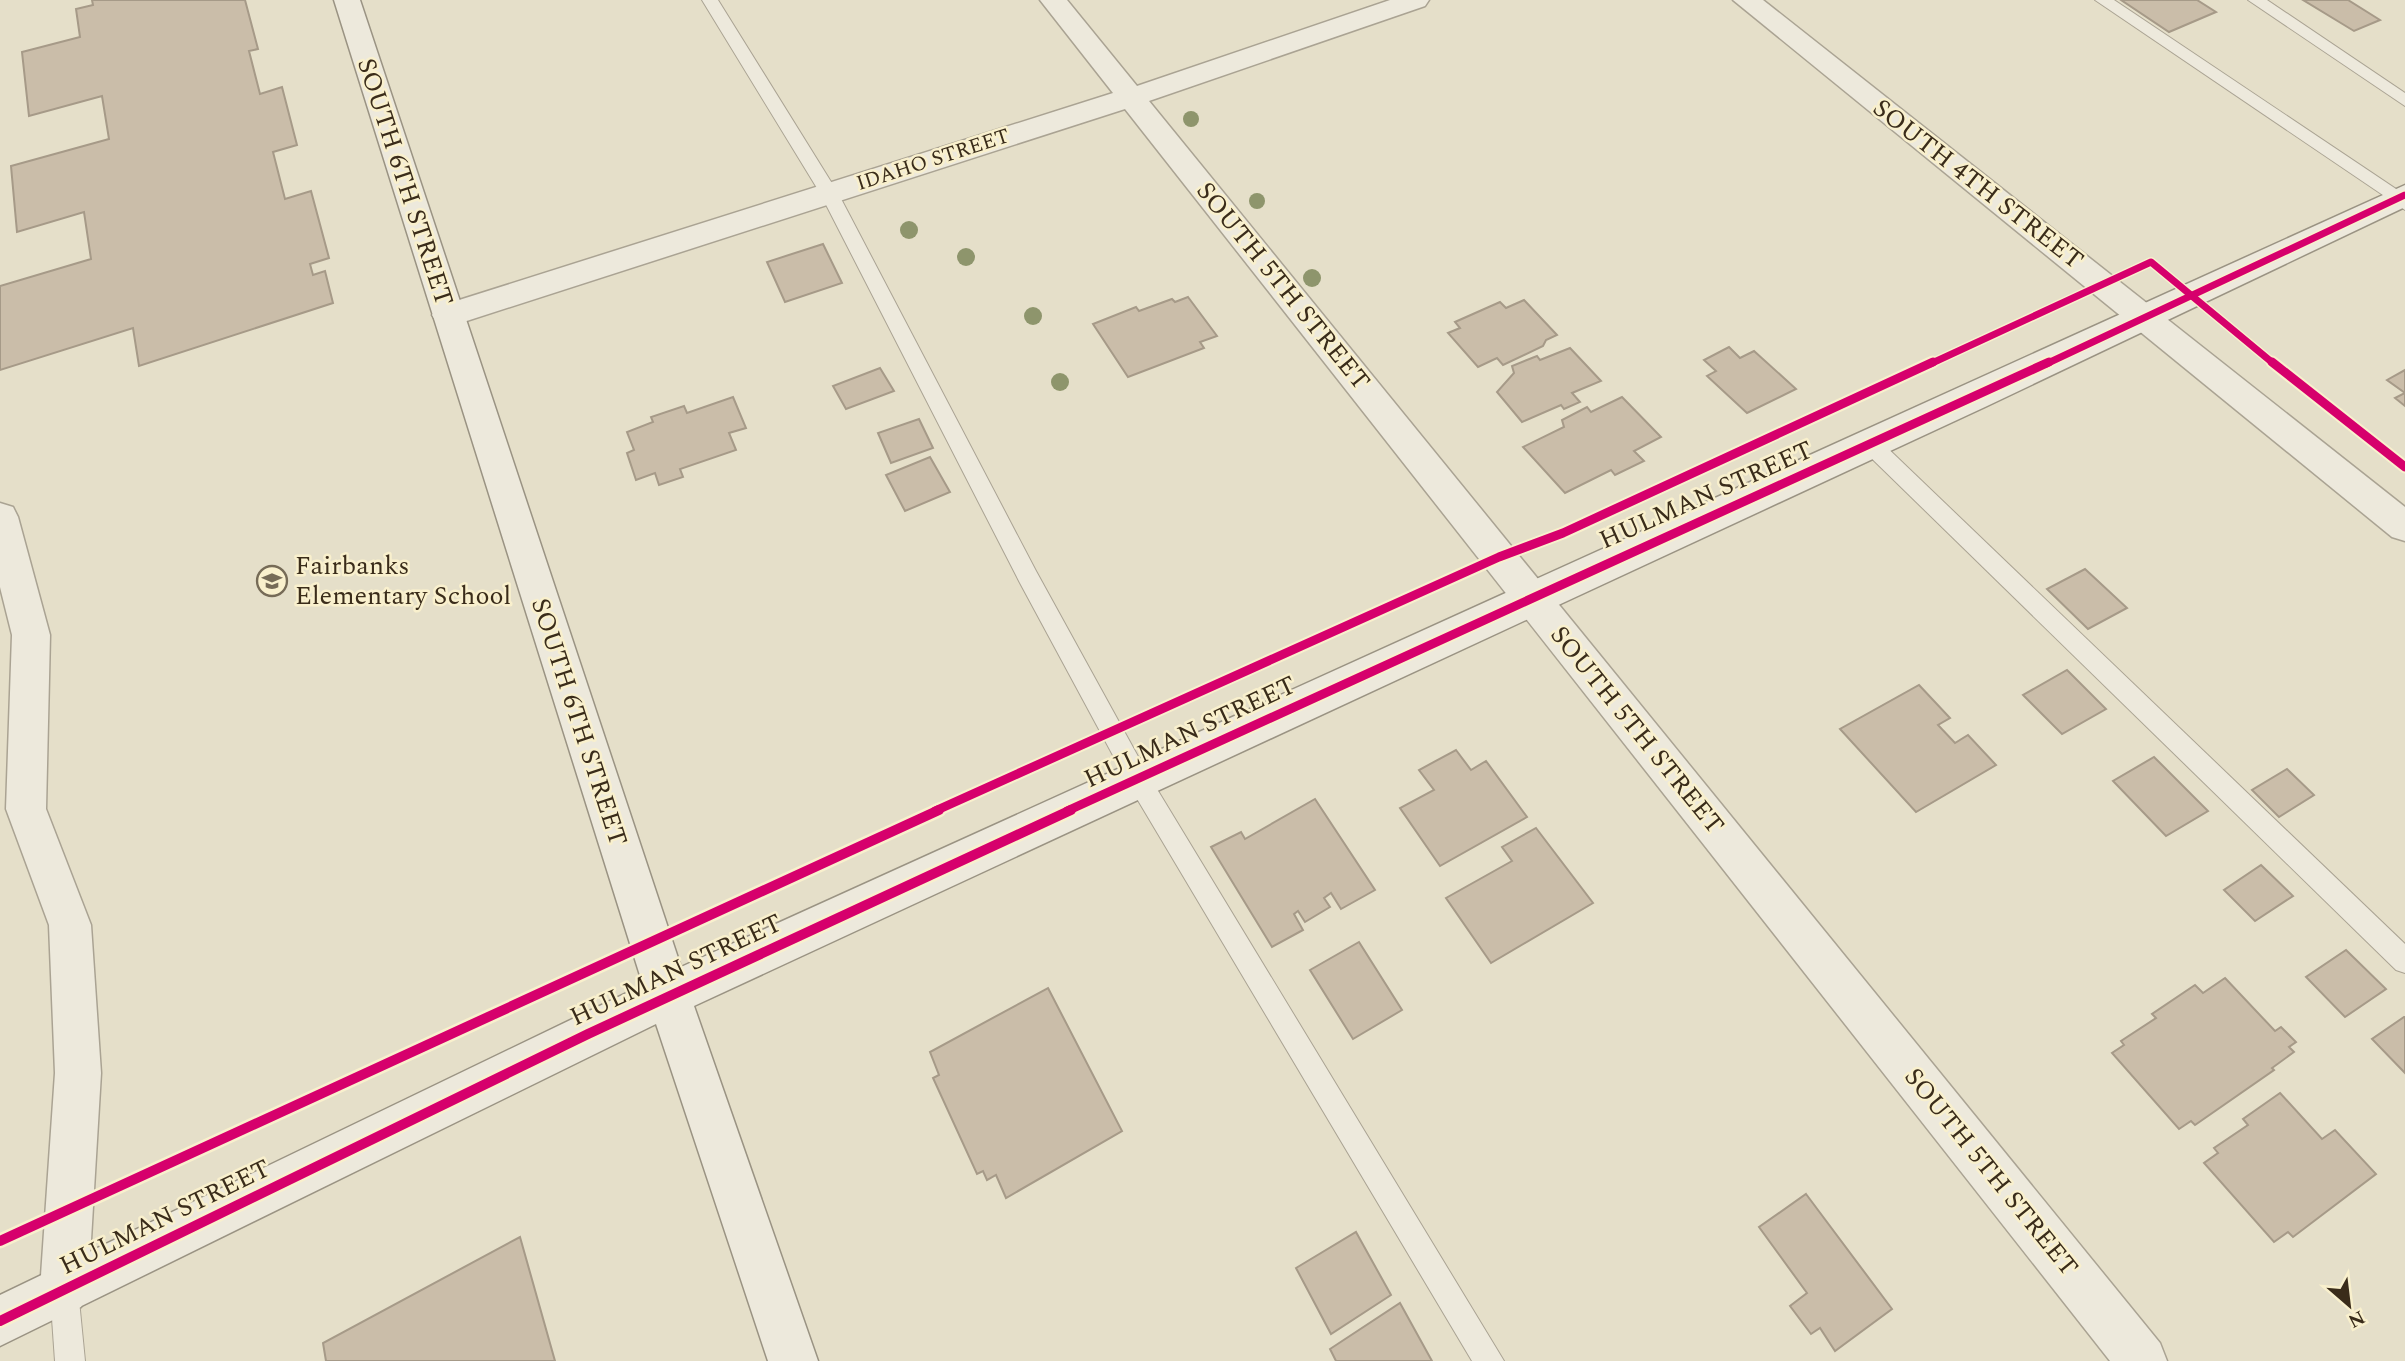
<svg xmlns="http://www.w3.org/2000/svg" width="2405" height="1361" font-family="Spectral,serif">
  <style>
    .building { fill: #cabda9; stroke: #a69a88; stroke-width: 2 }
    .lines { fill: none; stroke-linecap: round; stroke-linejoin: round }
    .lane-casing { stroke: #aaa393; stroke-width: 2 }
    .street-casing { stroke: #aaa393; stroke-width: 3 }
    .secondary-casing { stroke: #9a9383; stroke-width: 3 }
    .lane { fill: #ede9dc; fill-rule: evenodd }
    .street { fill: #ede9dc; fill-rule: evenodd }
    .secondary { fill: #ede9dc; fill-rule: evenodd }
    .cycleway-far2-casing { stroke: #f9f0cd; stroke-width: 10 }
    .cycleway-far1-casing { stroke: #f9f0cd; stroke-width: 13 }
    .cycleway-casing { stroke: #f9f0cd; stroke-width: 15 }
    .cycleway-far2 { stroke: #d6006c; stroke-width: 7 }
    .cycleway-far1 { stroke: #d6006c; stroke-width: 9 }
    .cycleway { stroke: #d6006c; stroke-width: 10 }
    .tree { fill: #8e956c }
    .labels { text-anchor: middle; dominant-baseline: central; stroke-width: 5; stroke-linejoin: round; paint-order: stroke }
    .far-street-label { font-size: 21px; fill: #3a2c1a; stroke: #f9f0cd }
    .street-label { font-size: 26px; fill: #3a2c1a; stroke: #f9f0cd }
    .poi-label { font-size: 26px; fill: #3a2c1a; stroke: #f9f0cd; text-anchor: start }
  </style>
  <rect width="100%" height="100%" fill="#e5dfc9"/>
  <g class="building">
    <path d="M92,0h153l13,49 -9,2 11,43 22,-7 15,58 -24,7 12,47 26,-8 18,67 -19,6 3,11 12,-4 8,32 -194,63 -6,-38 -133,42v-84l91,-27 -7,-47 -67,20 -6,-66 98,-27 -7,-43 -73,20 -7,-64 58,-15 -4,-28 17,-4z"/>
    <path d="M2121,0h76l19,12 -47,20z"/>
    <path d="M2303,0h45l32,20 -26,11z"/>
    <path d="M823,244l19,39 -57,19 -18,-40z"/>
    <path d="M1188,297l29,39 -17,6 4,6 -76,29 -35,-53 43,-17 3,4 33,-12 3,3z"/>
    <path d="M1524,300l33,35 -11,5 -3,6 -40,19 -6,-7 -19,9 -30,-34 12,-5 -5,-6 45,-20 6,6z"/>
    <path d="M1729,347l11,11 14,-7 42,38 -49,24 -40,-37 9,-5 -12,-11z"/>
    <path d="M1570,348l31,33 -29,12 8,9 -16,7 -3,-4 -39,17 -25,-30 17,-19 -2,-7 25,-10 3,4z"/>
    <path d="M880,368l14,23 -48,18 -13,-23z"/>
    <path d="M2405,370v36l-10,-8 10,-5 -18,-13z"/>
    <path d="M733,397l13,31 -17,5 7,17 -56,19 3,8 -24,8 -4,-12 -19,7 -9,-27 7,-3 -7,-18 26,-10 -2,-5 33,-11 3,7z"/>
    <path d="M1622,397l39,40 -27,14 10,10 -29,14 -4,-5 -46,23 -42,-46 41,-20 -2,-7 25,-13 4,5z"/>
    <path d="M919,419l14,29 -42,15 -13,-30z"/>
    <path d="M930,457l20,35 -45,19 -19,-36z"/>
    <path d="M2085,569l42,39 -39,21 -41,-40z"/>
    <path d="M2067,670l39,39 -44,25 -39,-39z"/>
    <path d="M1919,685l31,33 -12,7 17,18 13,-8 28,30 -80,47 -76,-83z"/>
    <path d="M1456,750l15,20 15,-9 41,56 -87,49 -40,-58 34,-18 -15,-20z"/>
    <path d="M2154,757l54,54 -42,25 -53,-55z"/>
    <path d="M2287,769l27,26 -35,22 -27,-27z"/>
    <path d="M1315,799l60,91 -34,19 -10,-16 -7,5 6,9 -25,15 -7,-11 -4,3 9,16 -31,17 -61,-100 30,-15 4,7z"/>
    <path d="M1536,828l57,75 -102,60 -45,-65 66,-37 -10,-14z"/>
    <path d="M2261,865l32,31 -38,25 -31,-31z"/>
    <path d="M1359,942l43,68 -49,29 -43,-69z"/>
    <path d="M2346,950l40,39 -41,28 -39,-40z"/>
    <path d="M2225,978l50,53 6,-4 15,15 -7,5 5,5 -22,16 2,2 -79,55 -4,-4 -12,8 -67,-76 12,-8 -3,-4 35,-23 -4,-4 43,-29 8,8z"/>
    <path d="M1048,988l74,143 -116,67 -10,-23 -9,5 -4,-9 -6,3 -44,-96 6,-3 -9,-23z"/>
    <path d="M2404,1017h1v56l-33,-34z"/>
    <path d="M2280,1093l42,46 13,-9 41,44 -83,63 -5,-5 -14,10 -70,-79 14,-10 -4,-5 34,-23 -5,-6z"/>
    <path d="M1806,1194l86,115 -57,42 -15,-23 -9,6 -21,-28 17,-13 -48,-66z"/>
    <path d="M1356,1232l35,63 -60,39 -35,-66z"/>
    <path d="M520,1237l35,124h-229l-3,-18z"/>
    <path d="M1400,1303l32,58h-96l-6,-12z"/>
  </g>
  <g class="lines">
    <g class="lane-casing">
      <g id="lane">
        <path d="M702,0h16l120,193 198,378 110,200 358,590h-32l-342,-574 -110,-204 -200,-390z"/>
        <path d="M2095,0h19l291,195v15z"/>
        <path d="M2248,0h19l138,93v13z"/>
        <path d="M1870,436l7,2 528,506v29l-9,-3 -533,-520 -3,-6 3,-6z"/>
        <path d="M64,1276l10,4 4,10 7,71h-30l-5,-71 4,-10z"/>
      </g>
    </g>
    <g class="street-casing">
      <g id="street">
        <path d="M1040,0h27l70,86 253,-86h39l-4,6 -276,95 1011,1242 7,18h-57l-985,-1252 -677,218 -11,-4 -5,-8 5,-8 676,-214z"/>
        <path d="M1733,0h30l642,507v34l-13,-4z"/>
        <path d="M0,503l13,4 5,10 32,118 -4,174 45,116 10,148 -13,217 -7,17 -17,7 -17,-7 -7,-17 15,-217 -6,-148 -43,-116 6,-174 -12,-48z"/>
      </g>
    </g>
    <g class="secondary-casing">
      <path id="secondary" d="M334,0h26l321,967 1724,-782v22l-420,200 -1291,599 124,355h-50l-112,-337 -656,322v-51l643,-310z"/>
    </g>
    <use href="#lane" class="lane"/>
    <use href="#street" class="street"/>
    <use href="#secondary" class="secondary"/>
    <g class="cycleway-far2-casing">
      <g id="cycleway-far2">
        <path d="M1930,364l221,-102 123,102"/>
        <path d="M2046,364l359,-169"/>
      </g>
    </g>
    <g class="cycleway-far1-casing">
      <g id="cycleway-far1">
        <path d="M2272,362l133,105"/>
        <path d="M935,811l564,-254 64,-24 370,-171"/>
        <path d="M1067,811l982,-449"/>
      </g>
    </g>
    <g class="cycleway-casing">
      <g id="cycleway">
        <path d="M0,1241l939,-431"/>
        <path d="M0,1321l588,-287 483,-224"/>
      </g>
    </g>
    <use href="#cycleway-far2" class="cycleway-far2"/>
    <use href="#cycleway-far1" class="cycleway-far1"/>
    <use href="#cycleway" class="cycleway"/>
  </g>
  <g class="tree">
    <circle cx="1191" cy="119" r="8"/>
    <circle cx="1257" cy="201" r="8"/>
    <circle cx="909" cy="230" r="9"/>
    <circle cx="966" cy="257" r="9"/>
    <circle cx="1312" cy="278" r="9"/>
    <circle cx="1033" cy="316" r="9"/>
    <circle cx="1060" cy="382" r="9"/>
  </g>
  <defs>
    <g id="school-ring" transform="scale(1.575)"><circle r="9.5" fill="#f9f0cd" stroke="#766b57" stroke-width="1.5"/><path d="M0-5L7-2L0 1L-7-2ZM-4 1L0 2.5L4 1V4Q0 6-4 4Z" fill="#766b57"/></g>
  </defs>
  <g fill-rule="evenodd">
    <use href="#school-ring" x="272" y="581"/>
  </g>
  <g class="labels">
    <g class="far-street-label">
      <text transform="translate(933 160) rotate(-18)">IDAHO STREET</text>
    </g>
    <g class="street-label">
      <text transform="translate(405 182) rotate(72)">SOUTH 6TH STREET</text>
      <text transform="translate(1978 184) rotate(38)">SOUTH 4TH STREET</text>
      <text transform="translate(1283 286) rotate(51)">SOUTH 5TH STREET</text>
      <text transform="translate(1706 495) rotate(-24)">HULMAN STREET</text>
      <text transform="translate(579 722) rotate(72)">SOUTH 6TH STREET</text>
      <text transform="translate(1637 730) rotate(51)">SOUTH 5TH STREET</text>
      <text transform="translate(1190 732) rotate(-25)">HULMAN STREET</text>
      <text transform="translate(676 970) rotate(-25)">HULMAN STREET</text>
      <text transform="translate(1991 1172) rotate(51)">SOUTH 5TH STREET</text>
      <text transform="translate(165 1217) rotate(-26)">HULMAN STREET</text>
    </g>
    <g class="poi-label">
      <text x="295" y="566">Fairbanks<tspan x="295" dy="30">Elementary School</tspan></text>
    </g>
  </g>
  <g transform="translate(2349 1305) rotate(152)" stroke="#f9f0cd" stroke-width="5" paint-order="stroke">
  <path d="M0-5L12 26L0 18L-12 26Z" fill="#3a2c1a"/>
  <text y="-10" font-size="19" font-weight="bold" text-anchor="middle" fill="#3a2c1a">N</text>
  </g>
</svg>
